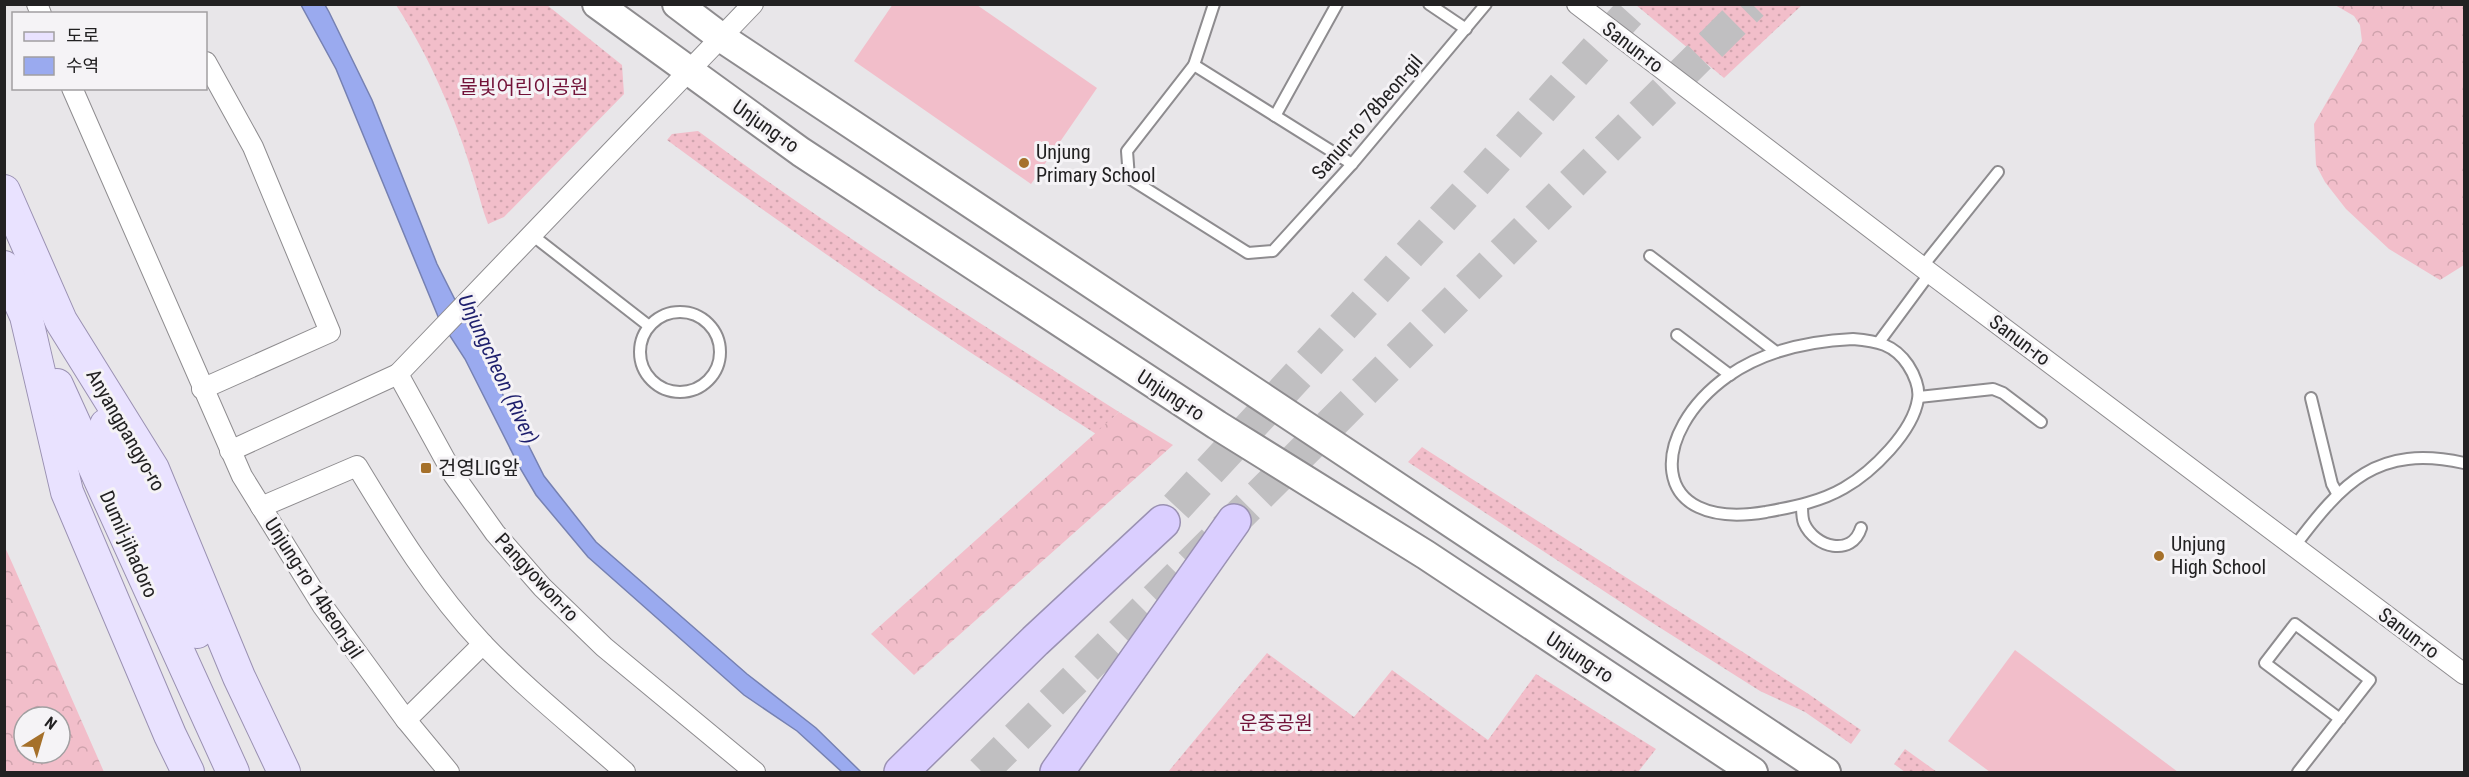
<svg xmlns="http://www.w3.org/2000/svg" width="2469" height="777" font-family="'Roboto Condensed','Noto Sans KR',sans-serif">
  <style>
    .grass { fill: url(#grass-dots) }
    .forest { fill: url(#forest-crowns); fill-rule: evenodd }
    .pitch { fill: #f2beca }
    .water { fill: #9aaaef; stroke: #7681b2; stroke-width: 1.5 }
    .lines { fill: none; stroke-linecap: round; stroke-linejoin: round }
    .motorway-tunnel { stroke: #c0bfc1; stroke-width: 33; stroke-dasharray: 33 16; stroke-linecap: butt }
    .service-casing { stroke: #8e8c8f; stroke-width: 14 }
    .minor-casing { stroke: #8e8c8f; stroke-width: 22 }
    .secondary-casing { stroke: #8e8c8f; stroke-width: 32 }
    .primary-casing { stroke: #9a91b2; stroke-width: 34 }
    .motorway-casing { stroke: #9a91b2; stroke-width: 36 }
    .service { stroke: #fff; stroke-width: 10 }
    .minor { stroke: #fff; stroke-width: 20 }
    .secondary { stroke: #fff; stroke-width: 28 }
    .primary { stroke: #e9e2ff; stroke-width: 32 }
    .motorway { stroke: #daceff; stroke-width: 33 }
    .poi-dot { fill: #a5702a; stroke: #f5f3f6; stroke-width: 2 }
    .labels { text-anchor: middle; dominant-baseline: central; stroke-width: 6; stroke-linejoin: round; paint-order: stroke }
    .street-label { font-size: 20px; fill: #222122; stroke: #f5f3f6 }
    .park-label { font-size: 20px; fill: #721238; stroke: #f5f3f6 }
    .poi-label { font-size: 20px; fill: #222122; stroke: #f5f3f6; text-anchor: start }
    .water-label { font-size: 21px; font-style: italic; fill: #1e1f6d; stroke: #f5f3f6 }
  </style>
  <defs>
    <pattern id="grass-dots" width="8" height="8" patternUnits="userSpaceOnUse" patternTransform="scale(1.5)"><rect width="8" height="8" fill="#f2beca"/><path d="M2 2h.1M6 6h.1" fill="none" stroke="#cfa3ad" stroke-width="1.8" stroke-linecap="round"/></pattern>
    <pattern id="forest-crowns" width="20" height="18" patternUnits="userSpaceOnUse" patternTransform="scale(1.5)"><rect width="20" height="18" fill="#f2beca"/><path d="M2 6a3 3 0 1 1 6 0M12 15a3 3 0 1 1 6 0" fill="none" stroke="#cfa3ad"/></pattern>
  </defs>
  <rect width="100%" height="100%" fill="#e8e6e9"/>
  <g class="grass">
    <path d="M396,5h151l75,60 2,29 -120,123 -16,7c-6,-15 -9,-30 -14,-45 -18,-60 -44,-122 -78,-174z"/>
    <path d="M1636,5h166l-78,73z"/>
    <path d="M698,131c136,101 279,190 421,281l-23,22c-147,-94 -290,-191 -429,-294l5,-6z"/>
    <path d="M1422,447l385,246 54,37 -10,14 -46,-32 -45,-21 -109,-69 -243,-160z"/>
    <path d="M1267,653l87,64 38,-47 96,70 48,-66 120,75 -18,23h-470z"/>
    <path d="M1905,749l32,23h-32l-11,-8z"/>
  </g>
  <g class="forest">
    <path d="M2335,5h129v260l-24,15 -51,-31 -43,-40 -21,-27 -9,-17 -2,-41 48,-83 -2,-16 -6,-9z"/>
    <path d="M1119,412l54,33 -259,230 -43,-41z"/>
    <path d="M4,545l9,20 91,207h-99zM24,717h36v36h-36z"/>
  </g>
  <g class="pitch">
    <path d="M893,4l84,1 120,83 -66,96 -177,-123z"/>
    <path d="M2015,650l163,122h-188l-42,-31z"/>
  </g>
  <path class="water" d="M301,5h24l4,7 43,88 65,164 107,212 52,66 151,132 69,54 45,44h-19l-45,-41 -53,-36 -156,-138 -52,-62 -16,-27 -55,-109 -26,-40 -103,-250z"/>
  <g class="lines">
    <g class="motorway-tunnel">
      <path d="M1143,543l336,-364 158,-175"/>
      <path d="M982,772l770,-768"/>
    </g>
    <g class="service-casing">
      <g id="service">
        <path d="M1214,4l-20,61 -67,86 2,27 119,75 25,-2 79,-87 134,-160"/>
        <path d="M1429,4l37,25"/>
        <path d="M1194,65l158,99"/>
        <path d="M1275,116l62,-112"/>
        <path d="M532,235l117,91"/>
        <path d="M1650,256l126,96"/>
        <path d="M1922,267l76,-95"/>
        <circle cx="680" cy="352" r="40"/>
        <path d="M1677,335l53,40"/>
        <path d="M1853,339c24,2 41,5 55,26 6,9 12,23 10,34 -5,33 -46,73 -74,89 -24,14 -52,19 -78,24 -120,20 -117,-80 -38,-136 37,-26 82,-35 125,-37z"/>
        <path d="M1879,342l51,-69"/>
        <path d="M1919,397l74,-8 10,4 38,29"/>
        <path d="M2311,398l21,86 5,9"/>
        <path d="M1802,505c0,5 0,13 2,18 11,25 48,34 57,5"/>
        <path d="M2294,547c49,-65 83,-103 170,-84"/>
        <path d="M2298,772l72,-92 -75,-56 -30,39 75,56"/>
      </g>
    </g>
    <g class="minor-casing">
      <g id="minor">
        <path d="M37,4l4,10"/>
        <path d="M753,4l-355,370 55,100 42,59 47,54 62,60 151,125"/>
        <path d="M1577,4l345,263 542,407"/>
        <path d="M72,88l170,388 80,129 84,115 43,52"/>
        <path d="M202,389l128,-57 -77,-185 -47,-85"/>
        <path d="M230,451l168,-77"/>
        <path d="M261,507l96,-41c38,63 76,125 126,178 44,46 95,86 142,128"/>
        <path d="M406,720l77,-76"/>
      </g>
    </g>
    <g class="secondary-casing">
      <g id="secondary">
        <path d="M597,4l204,148 416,273 209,130 327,217"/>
        <path d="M677,4l45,34 1104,734"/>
      </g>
    </g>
    <g class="primary-casing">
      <g id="primary">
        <path d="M4,191l57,130 92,148 86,208 45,95"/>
        <path d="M4,267l22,49 41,176 103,243 18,37"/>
        <path d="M57,385l176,387"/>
        <path d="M106,425l91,207"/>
      </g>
    </g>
    <g class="motorway-casing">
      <g id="motorway">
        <path d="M901,772l134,-131 128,-119"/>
        <path d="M1057,772l177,-251"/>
      </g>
    </g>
    <use href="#service" class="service"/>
    <use href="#minor" class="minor"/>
    <use href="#secondary" class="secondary"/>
    <use href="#primary" class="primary"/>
    <use href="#motorway" class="motorway"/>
  </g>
  <g class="poi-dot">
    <circle cx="1024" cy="163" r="6"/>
    <rect x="420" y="462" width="12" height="12" rx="3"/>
    <circle cx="2159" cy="556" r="6"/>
  </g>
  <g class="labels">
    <g class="street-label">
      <text transform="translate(1633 47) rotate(37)">Sanun-ro</text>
      <text transform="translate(1367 117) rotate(-49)">Sanun-ro 78beon-gil</text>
      <text transform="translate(766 126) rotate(35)">Unjung-ro</text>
      <text transform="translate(2020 340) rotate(37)">Sanun-ro</text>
      <text transform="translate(1171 395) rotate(33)">Unjung-ro</text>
      <text transform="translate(126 430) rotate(60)">Anyangpangyo-ro</text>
      <text transform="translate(129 544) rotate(66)">Dumil-jihadoro</text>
      <text transform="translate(537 577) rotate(47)">Pangyowon-ro</text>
      <text transform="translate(314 588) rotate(57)">Unjung-ro 14beon-gil</text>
      <text transform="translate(2409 633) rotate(37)">Sanun-ro</text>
      <text transform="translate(1580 657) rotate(33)">Unjung-ro</text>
    </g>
    <g class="park-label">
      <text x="524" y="87">물빛어린이공원</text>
      <text x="1276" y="723">운중공원</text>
    </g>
    <g class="poi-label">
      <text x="1036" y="152">Unjung<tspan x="1036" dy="23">Primary School</tspan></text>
      <text x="438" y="468">건영LIG앞</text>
      <text x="2171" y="544">Unjung<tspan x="2171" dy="23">High School</tspan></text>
    </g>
    <g class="water-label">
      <text transform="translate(498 369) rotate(65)">Unjungcheon (River)</text>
    </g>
  </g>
  <rect width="2469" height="777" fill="none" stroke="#222122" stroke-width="12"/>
  <rect x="12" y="12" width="195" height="78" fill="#f5f3f6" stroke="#a19fa1" stroke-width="1.5"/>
  <rect x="24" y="32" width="30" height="9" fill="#e9e2ff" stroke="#a19fa1" stroke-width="1.5"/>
  <text x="66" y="42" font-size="18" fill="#222122">도로</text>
  <rect x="24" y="57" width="30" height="18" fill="#9aaaef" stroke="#a19fa1" stroke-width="1.5"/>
  <text x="66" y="72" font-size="18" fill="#222122">수역</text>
  <g transform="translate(42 735) rotate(37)"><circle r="28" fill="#f5f3f6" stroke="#a19fa1" stroke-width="1.5"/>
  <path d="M0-4.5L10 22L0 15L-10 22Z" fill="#a5702a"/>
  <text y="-9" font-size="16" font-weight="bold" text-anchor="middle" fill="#222122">N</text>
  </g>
</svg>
